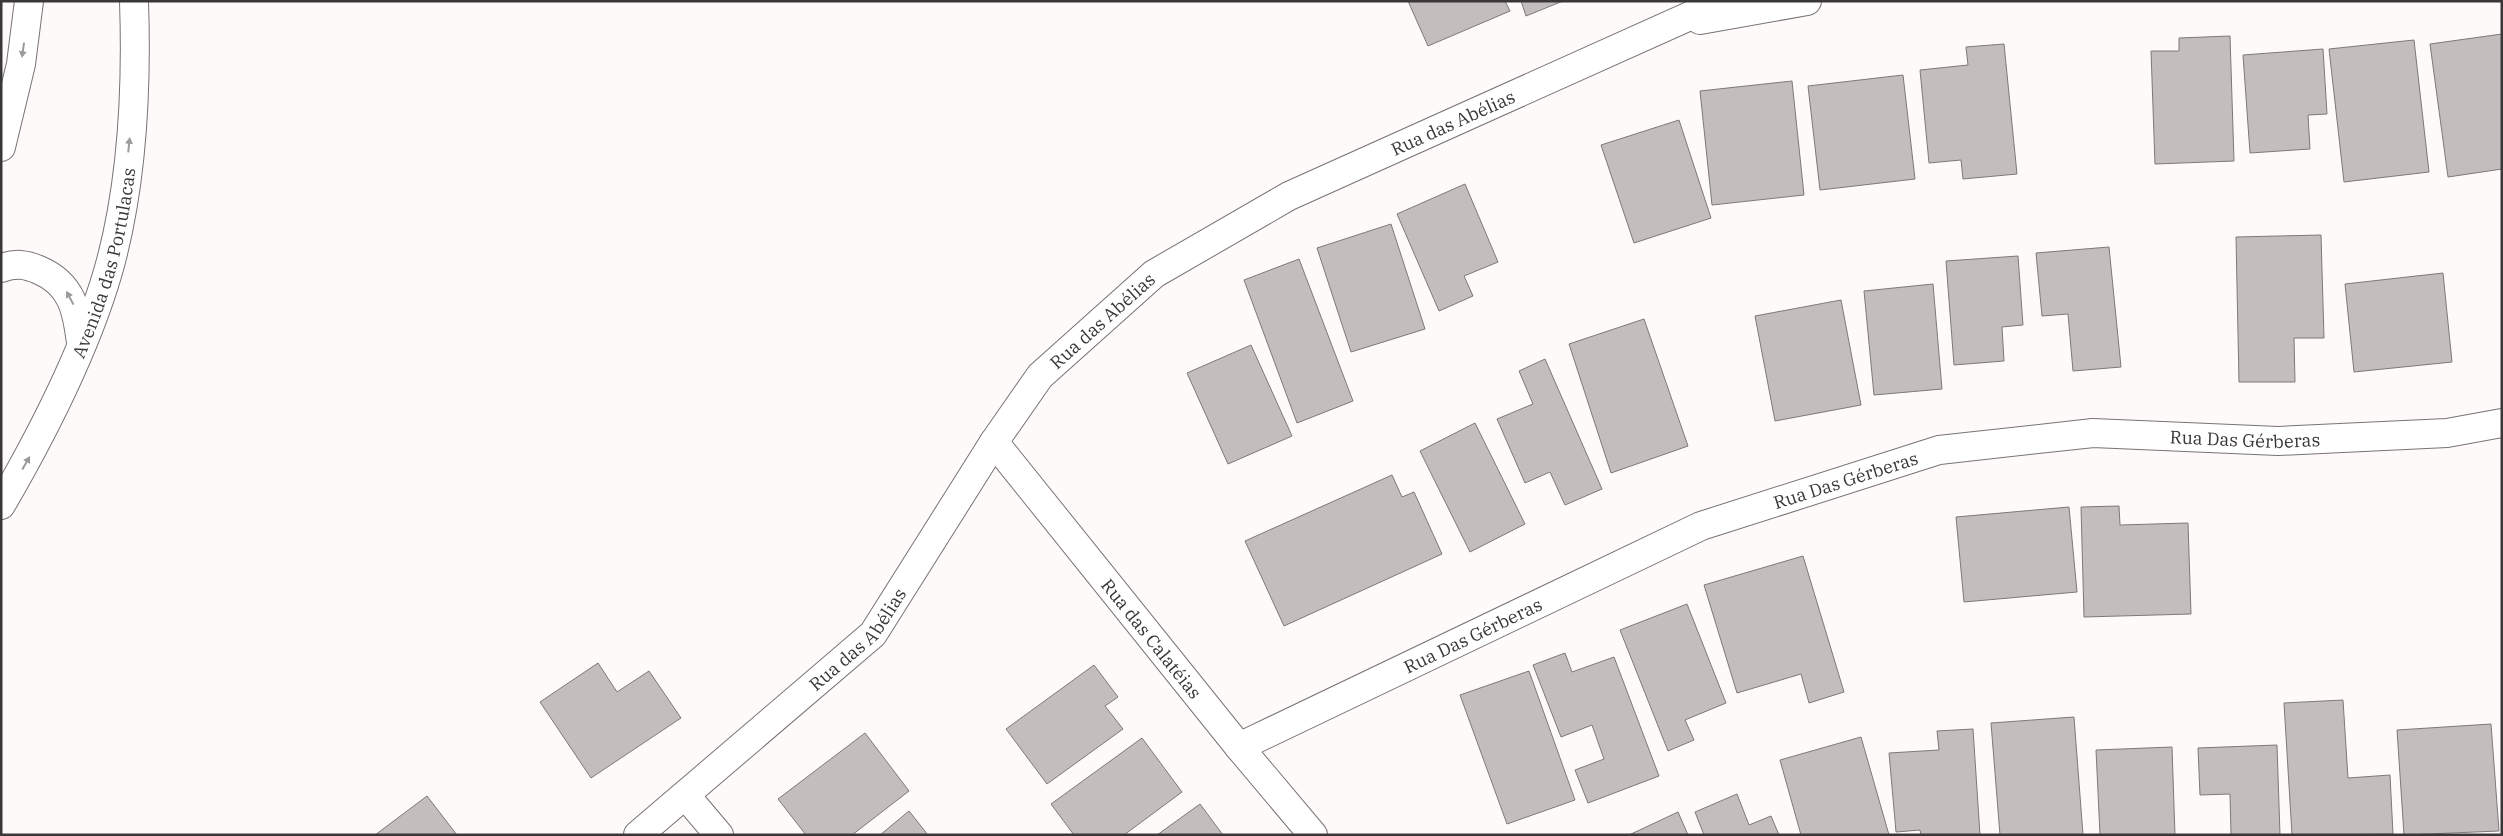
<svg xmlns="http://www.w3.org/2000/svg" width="2503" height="836" font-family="'IBM Plex Serif',serif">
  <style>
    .building { fill: #c3bdbd; stroke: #7e7979 }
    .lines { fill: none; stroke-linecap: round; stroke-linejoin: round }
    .minor-casing { stroke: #787374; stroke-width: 30 }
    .minor { stroke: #fff; stroke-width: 28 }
    .oneway { fill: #9c9b9c }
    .labels { text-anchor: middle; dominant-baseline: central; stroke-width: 4.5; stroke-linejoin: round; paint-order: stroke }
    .street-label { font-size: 18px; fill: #3a3738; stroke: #fffafa }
  </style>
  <rect width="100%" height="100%" fill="#fffafa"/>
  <g class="building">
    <path d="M1408,1h97l5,10 -82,35z"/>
    <path d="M1521,1h42l-37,15z"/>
    <path d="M2502,34v135l-54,8 -18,-133z"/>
    <path d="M2230,36l4,125 -79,3 -4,-113h28v-13z"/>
    <path d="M2414,40l15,132 -85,10 -15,-133z"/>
    <path d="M2004,44l13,130 -54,5 -2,-19 -32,3 -9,-93 48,-5 -2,-18z"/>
    <path d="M2323,49l4,65 -19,1 2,34 -60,4 -7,-98z"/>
    <path d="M1903,75l12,104 -95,11 -12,-104z"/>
    <path d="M1792,81l12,114 -92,10 -12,-114z"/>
    <path d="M1679,120l32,98 -77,25 -33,-98z"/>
    <path d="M1465,184l33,78 -34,14 9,20 -34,15 -42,-97z"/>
    <path d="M1391,224l34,105 -74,23 -34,-104z"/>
    <path d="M2321,235l3,103h-30l1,44h-56l-3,-145z"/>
    <path d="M2109,247l12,120 -48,4 -5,-57 -26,2 -6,-63z"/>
    <path d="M2018,256l5,69 -21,2 2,34 -50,4 -8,-104z"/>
    <path d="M1299,259l54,142 -56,22 -53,-143z"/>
    <path d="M2443,273l9,89 -98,10 -9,-88z"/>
    <path d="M1933,284l9,105 -68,6 -10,-104z"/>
    <path d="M1841,300l20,105 -86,16 -20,-105z"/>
    <path d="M1644,319l44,127 -77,27 -42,-129z"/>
    <path d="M1251,345l41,91 -64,28 -41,-91z"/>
    <path d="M1545,359l57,130 -37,16 -15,-33 -25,11 -28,-64 36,-15 -14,-33z"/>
    <path d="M1475,423l50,101 -55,28 -50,-101z"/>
    <path d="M1392,475l10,22 12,-5 28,62 -158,72 -39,-85z"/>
    <path d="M2119,506l1,19 68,-2 3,91 -107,3 -3,-110z"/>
    <path d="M2069,507l8,85 -113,10 -8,-85z"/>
    <path d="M1803,556l41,136 -35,11 -8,-29 -64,19 -33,-108z"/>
    <path d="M1687,604l39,99 -41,17 9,20 -26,11 -48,-121z"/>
    <path d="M1565,653l7,19 42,-15 45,119 -71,27 -13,-33 29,-11 -12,-34 -31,12 -28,-72z"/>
    <path d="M598,663l19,29 32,-21 32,47 -90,60 -51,-76z"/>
    <path d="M1094,665l24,32 -13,9 18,23 -76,55 -41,-55z"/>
    <path d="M1529,671l46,129 -68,24 -47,-129z"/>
    <path d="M2343,700l5,78 42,-3 3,59 -101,1 -8,-132z"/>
    <path d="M2074,717l9,118h-83l-9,-112z"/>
    <path d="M2491,724l8,107 -95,4 -7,-105z"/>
    <path d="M1973,729l7,106h-59l-1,-5 -24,2 -7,-79 50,-3 -2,-19z"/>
    <path d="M865,733l44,58 -57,44h-46l-28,-36z"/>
    <path d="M1861,737l28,98h-88l-21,-75z"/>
    <path d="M1142,738l40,54 -58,43h-50l-23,-31z"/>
    <path d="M2277,745l3,90h-49l-1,-41 -30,1 -2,-47z"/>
    <path d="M2172,747l3,88h-75l-4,-85z"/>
    <path d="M1737,794l12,31 22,-9 8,19h-75l-9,-23z"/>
    <path d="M427,796l30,39h-82z"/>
    <path d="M1200,804l23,31h-66z"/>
    <path d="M909,811l19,24h-48z"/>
    <path d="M1678,812l10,23h-59z"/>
  </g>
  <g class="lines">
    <g class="minor-casing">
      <g id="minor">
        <path d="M1700,20l107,-19"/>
        <path d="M1,147l20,-83 8,-63"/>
        <path d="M1,268c15,-5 24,-4 38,2 33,14 38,40 42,73"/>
        <path id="s1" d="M994,442l245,305 74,88"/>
        <path id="s2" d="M1,505c43,-74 88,-162 110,-244 22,-84 26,-174 23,-260"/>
        <path id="s3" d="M1239,747l462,-221 238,-76 154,-17 185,8 169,-8 55,-10"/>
        <path d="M686,796l33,39"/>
        <path id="s4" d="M638,835l235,-201 121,-192 46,-66 114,-102 135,-78 434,-195"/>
      </g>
    </g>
    <use href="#minor" class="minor"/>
  </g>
  <defs><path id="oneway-solid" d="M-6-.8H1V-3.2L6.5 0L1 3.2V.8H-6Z" transform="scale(1.25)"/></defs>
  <g class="oneway">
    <use href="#oneway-solid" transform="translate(23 50) rotate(98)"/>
    <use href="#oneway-solid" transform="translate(129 145) rotate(-84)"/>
    <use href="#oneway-solid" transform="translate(70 298) rotate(-118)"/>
    <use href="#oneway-solid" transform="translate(26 463) rotate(-60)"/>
  </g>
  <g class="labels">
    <g class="street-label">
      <text stroke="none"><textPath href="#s4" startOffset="1105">Rua das Abélias</textPath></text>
      <text stroke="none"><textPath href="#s2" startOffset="265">Avenida das Portulacas</textPath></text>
      <text stroke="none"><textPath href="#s4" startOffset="700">Rua das Abélias</textPath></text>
      <text stroke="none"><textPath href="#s3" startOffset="1069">Rua Das Gérberas</textPath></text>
      <text stroke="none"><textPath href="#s3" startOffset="664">Rua Das Gérberas</textPath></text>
      <text stroke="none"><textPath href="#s3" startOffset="259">Rua Das Gérberas</textPath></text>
      <text stroke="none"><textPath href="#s4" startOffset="295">Rua das Abélias</textPath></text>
      <text stroke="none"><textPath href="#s1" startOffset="252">Rua das Calatéias</textPath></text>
    </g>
  </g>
  <rect width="2503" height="836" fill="none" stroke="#3a3738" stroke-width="5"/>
</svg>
